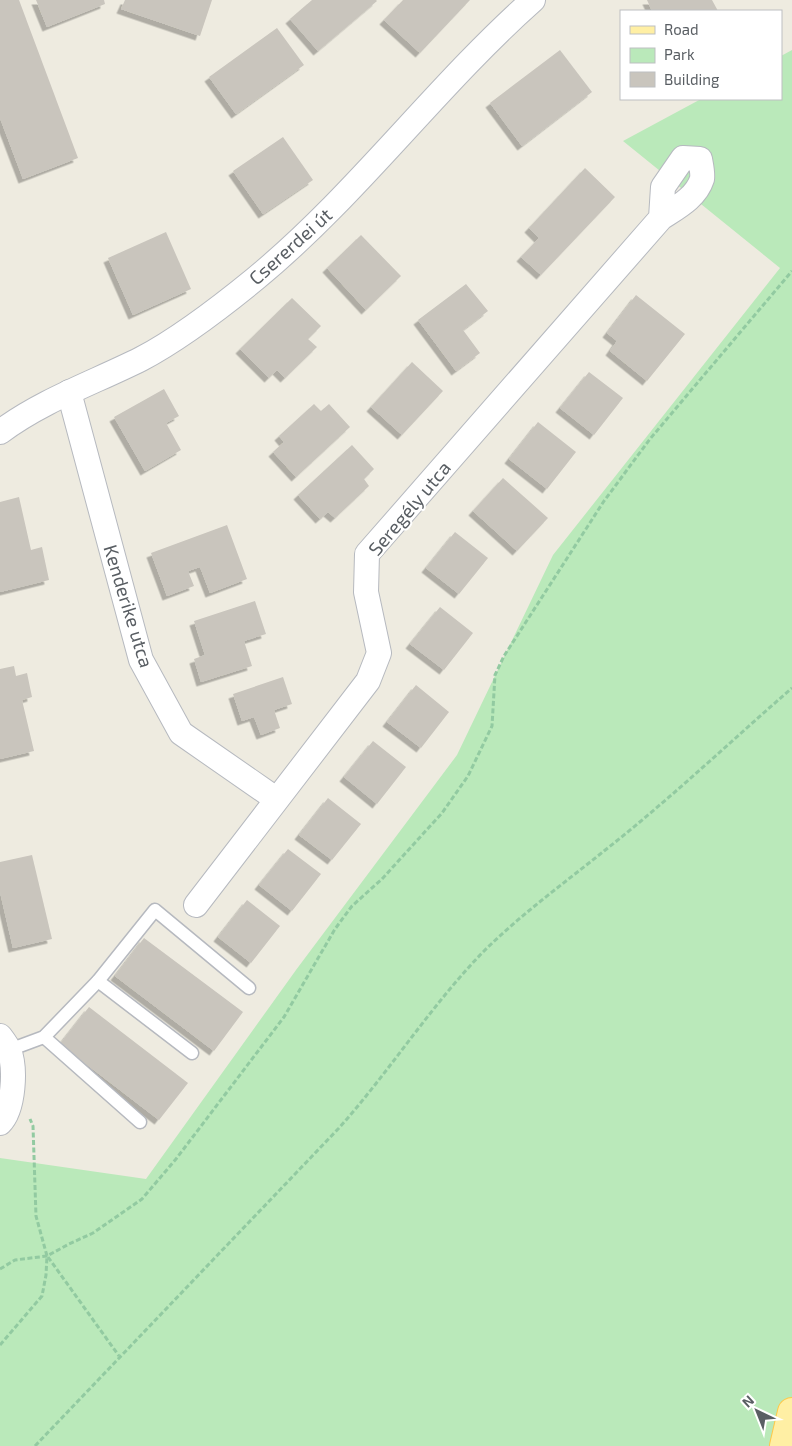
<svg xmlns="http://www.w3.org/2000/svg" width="792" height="1446" font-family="'Exo 2',sans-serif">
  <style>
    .green { fill: #bae9ba }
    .building { fill: #c9c5bd; filter: url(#shadow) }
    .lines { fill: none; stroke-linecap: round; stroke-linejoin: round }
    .lane-casing { stroke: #b6b9bf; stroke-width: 15 }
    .street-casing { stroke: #b6b9bf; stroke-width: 26 }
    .primary-casing { stroke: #ffc848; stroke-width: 30 }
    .path { stroke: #92caa1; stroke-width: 3; stroke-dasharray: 5 2.5; stroke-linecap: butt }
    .lane { stroke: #fff; stroke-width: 12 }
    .street { stroke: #fff; stroke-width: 24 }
    .primary { stroke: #ffefa4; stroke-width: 28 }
    .labels { text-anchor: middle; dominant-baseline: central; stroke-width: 4; stroke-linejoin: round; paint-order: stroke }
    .street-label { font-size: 19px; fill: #595e63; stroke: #fff }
  </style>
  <defs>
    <filter id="shadow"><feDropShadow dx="-4.5" dy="4.5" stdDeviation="0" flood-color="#0004"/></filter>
  </defs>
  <rect width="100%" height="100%" fill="#eeebe0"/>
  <path class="green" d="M792,50v1396h-792v-288l146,21 150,-209 161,-215 96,-200 227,-287 -157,-127 78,-42h80v-43z"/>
  <g class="building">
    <path d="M0,0h19l59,158 -55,21 -23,-61z"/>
    <path d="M36,0h68l1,4 -58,23z"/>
    <path d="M125,0h87l-12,36 -79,-27z"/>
    <path d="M312,0h64l1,1 -59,50 -28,-32z"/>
    <path d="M403,0h67l-50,53 -36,-33z"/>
    <path d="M647,0h65l6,11h-66z"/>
    <path d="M277,28l27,37 -68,49 -27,-37z"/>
    <path d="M560,50l32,42 -70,54 -32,-43z"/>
    <path d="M283,137l30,43 -50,34 -30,-43z"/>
    <path d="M585,168l30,29 -74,78 -20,-18 18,-19 -10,-10z"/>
    <path d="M166,232l25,57 -58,26 -25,-57z"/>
    <path d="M361,235l40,41 -35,34 -39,-42z"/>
    <path d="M466,284l22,27 -25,19 17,23 -24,18 -38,-51z"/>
    <path d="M636,295l49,39 -38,47 -37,-30 7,-10 -10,-8z"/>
    <path d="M292,298l29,28 -13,13 9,8 -32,31 -8,-8 -8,8 -29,-29z"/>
    <path d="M412,362l31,29 -41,44 -31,-28z"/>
    <path d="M589,372l34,26 -29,37 -34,-27z"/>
    <path d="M164,389l15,27 -13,7 15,27 -36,21 -31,-54z"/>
    <path d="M314,404l7,7 8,-7 21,23 -54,50 -23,-25 11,-10 -5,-6z"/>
    <path d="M538,422l38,30 -29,37 -38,-30z"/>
    <path d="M352,445l22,24 -10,10 5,7 -34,32 -7,-6 -8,7 -22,-24z"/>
    <path d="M503,478l45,40 -31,33 -44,-40z"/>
    <path d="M19,497l12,53 11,-3 7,33 -49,12v-90z"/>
    <path d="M227,525l20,54 -37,14 -10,-26 -12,4 6,15 -27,10 -16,-43z"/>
    <path d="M455,532l33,26 -29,36 -33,-26z"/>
    <path d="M255,601l11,33 -22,7 8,25 -51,16 -7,-23 11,-4 -11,-34z"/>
    <path d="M440,607l33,26 -29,37 -34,-26z"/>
    <path d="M14,666l2,10 11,-3 5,24 -10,3 12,51 -34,8v-90z"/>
    <path d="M283,677l9,27 -18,6 6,18 -19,7 -7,-18 -12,4 -9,-27z"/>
    <path d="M416,685l33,27 -28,36 -34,-26z"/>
    <path d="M373,741l33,26 -29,37 -33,-27z"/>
    <path d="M328,798l33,26 -29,36 -33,-25z"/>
    <path d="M288,849l33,25 -29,37 -33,-26z"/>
    <path d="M32,855l20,84 -39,9 -13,-56v-30z"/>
    <path d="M247,900l33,26 -29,37 -33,-26z"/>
    <path d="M144,938l99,74 -29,39 -99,-75z"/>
    <path d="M89,1007l99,76 -29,37 -99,-76z"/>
  </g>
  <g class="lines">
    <g class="lane-casing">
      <g id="lane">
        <path d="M98,981l94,72"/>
        <path d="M44,1037l96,85"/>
        <path d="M9,1050l35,-13 54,-56 57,-71 94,78"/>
      </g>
    </g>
    <g class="street-casing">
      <g id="street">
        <path d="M69,392l72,268 40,73 95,66"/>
        <path d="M0,432c43,-32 93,-49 141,-73 38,-20 81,-53 114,-80 102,-84 180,-192 278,-279"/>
        <path d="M196,905l172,-224 11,-28 -13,-61 1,-38 294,-336c15,-10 35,-20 41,-39 1,-6 -1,-14 -2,-20l-17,-1 -20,29 -2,31"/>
        <path d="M0,1036c3,4 7,9 9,14 7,18 5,59 -9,73"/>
      </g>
    </g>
    <g class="primary-casing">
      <path id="primary" d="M784,1446l8,-34"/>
    </g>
    <g class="path">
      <path d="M48,1257l71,99"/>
      <path d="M0,1269l15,-9 32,-4 22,-12 24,-11 49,-34 34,-40 108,-142 51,-88 17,-23 30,-27 60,-66 26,-37 24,-50 3,-51 9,-19 100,-155 46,-62 142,-168"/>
      <path d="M0,1345l42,-49 4,-21 1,-19 -11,-40 -3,-90 -3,-7"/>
      <path d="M35,1446l304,-318c50,-56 91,-121 143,-175 38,-38 81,-69 122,-102 65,-51 126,-109 188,-163"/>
    </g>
    <use href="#lane" class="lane"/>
    <use href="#street" class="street"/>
    <use href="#primary" class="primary"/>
  </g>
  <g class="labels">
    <g class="street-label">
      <text transform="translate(290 246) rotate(-42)">Csererdei út</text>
      <text transform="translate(409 508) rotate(-50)">Seregély utca</text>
      <text transform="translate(129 606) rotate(73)">Kenderike utca</text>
    </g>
  </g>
  <rect x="620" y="10" width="162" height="90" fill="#ffffff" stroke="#bdbfc1"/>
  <rect x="630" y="26" width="25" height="8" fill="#ffefa4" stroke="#bdbfc1"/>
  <text x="664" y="35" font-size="15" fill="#595e63">Road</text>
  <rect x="630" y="48" width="25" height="15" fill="#bae9ba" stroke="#bdbfc1"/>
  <text x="664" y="60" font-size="15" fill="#595e63">Park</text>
  <rect x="630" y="72" width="25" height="15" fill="#c9c5bd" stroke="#bdbfc1"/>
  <text x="664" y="85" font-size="15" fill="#595e63">Building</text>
  <g transform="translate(757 1411) rotate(317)" stroke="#ffffff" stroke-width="4" paint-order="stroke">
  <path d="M0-4L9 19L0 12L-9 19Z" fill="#595e63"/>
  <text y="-8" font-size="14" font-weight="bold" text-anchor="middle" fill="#595e63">N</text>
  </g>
</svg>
